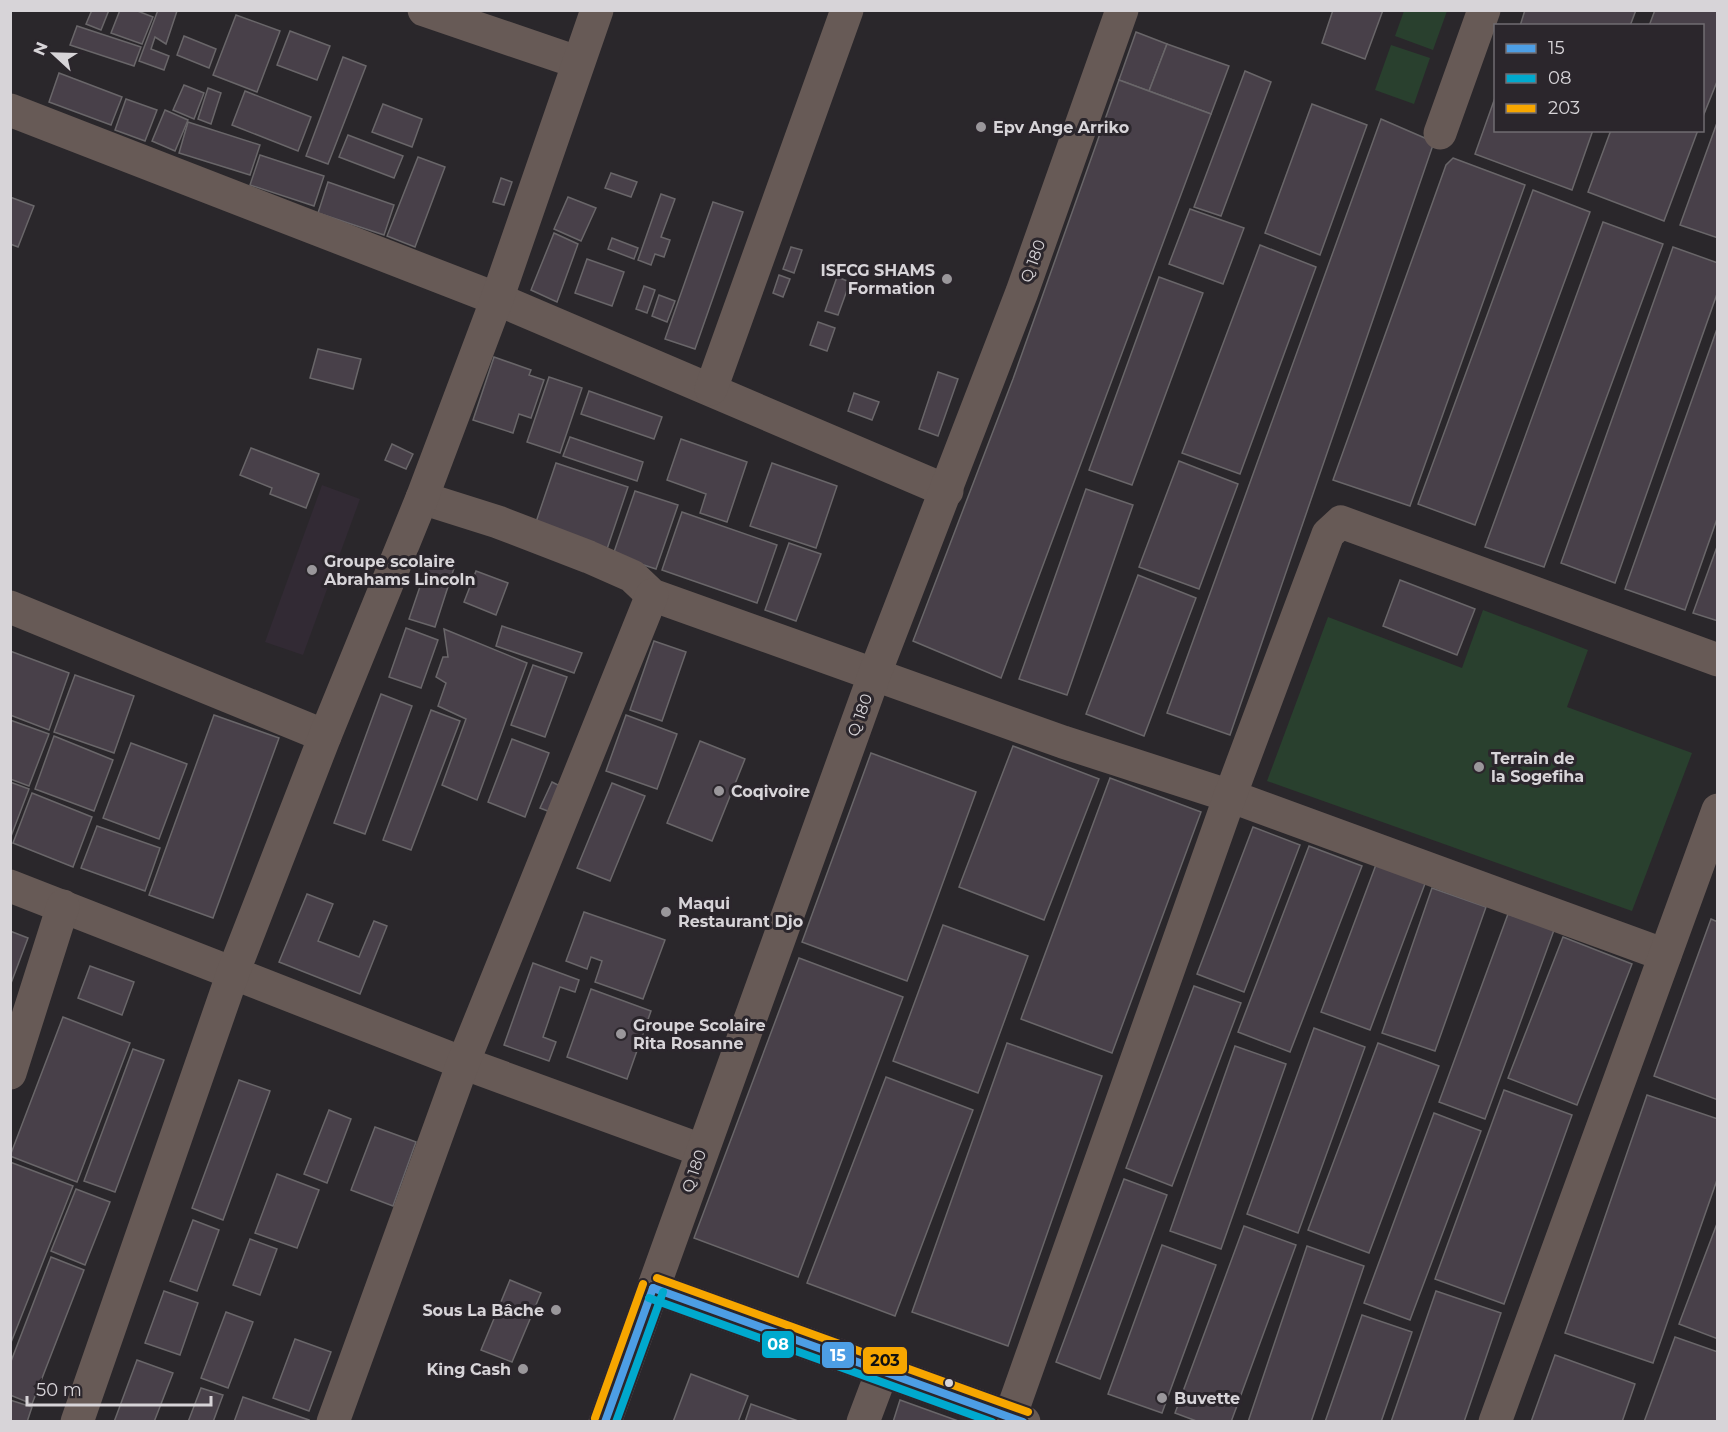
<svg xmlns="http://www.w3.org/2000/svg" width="1728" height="1432" font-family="Montserrat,sans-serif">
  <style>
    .built { fill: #322a34 }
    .green { fill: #29402e }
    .building { fill: #484049; stroke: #696669; stroke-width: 1.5 }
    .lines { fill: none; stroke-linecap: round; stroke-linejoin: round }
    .minor { stroke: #675a56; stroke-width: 33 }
    .bus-1-casing { stroke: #2b262c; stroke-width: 12 }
    .bus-2-casing { stroke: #2b262c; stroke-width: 12 }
    .bus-3-casing { stroke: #2b262c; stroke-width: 12 }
    .bus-1 { stroke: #4d9ee5; stroke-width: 8 }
    .bus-2 { stroke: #00a9ce; stroke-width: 8 }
    .bus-3 { stroke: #f7a600; stroke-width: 8 }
    .poi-dot { fill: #9a979b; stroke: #2b262c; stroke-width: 2 }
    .bus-dot { fill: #d7d4d8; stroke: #2b262c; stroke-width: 2 }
    .labels { text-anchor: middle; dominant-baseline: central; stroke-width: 6; stroke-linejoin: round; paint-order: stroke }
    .poi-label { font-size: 16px; font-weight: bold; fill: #d7d4d8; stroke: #2b262c; text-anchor: start }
    .street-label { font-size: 16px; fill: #d7d4d8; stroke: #2b262c }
    .line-badge { stroke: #2b262c; stroke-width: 2 }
    .badge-label { font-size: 16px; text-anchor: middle; font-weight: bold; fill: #fff }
    .pale-badge-label { font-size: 16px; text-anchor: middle; font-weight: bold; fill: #111 }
  </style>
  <rect width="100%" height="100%" fill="#2a272b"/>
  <path class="built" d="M322,485l38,14 -57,156 -38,-13z"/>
  <g class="green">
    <path d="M1404,11h43l-14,39 -38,-14z"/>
    <path d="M1391,45l39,13 -16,46 -39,-14z"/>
    <path d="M1483,610l105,40 -21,57 125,46 -60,158 -365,-130 61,-164 134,51z"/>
  </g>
  <g class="building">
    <path d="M92,10h17l-8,20 -15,-6z"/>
    <path d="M120,10h15l18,7 -11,27 -31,-11z"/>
    <path d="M158,10l19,1 -11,33 -11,-7 -4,12 18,7 -5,14 -25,-9z"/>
    <path d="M1333,10h50l-18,49 -43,-16z"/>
    <path d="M1525,10h111l-6,16h-110z"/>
    <path d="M1655,10h63v69l-16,40v-93h-53z"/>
    <path d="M236,15l44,16 -23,61 -44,-17z"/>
    <path d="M77,26l64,21 -7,19 -64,-21z"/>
    <path d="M290,31l40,15 -13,34 -40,-15z"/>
    <path d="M1136,32l31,12 -18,47 -30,-11z"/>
    <path d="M184,36l32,13 -7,19 -32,-13z"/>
    <path d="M1167,44l62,22 -18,48 -62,-23z"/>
    <path d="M343,57l23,9 -38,98 -22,-8z"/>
    <path d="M1245,71l26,11 -50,134 -27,-9z"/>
    <path d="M59,73l63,24 -11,28 -62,-23z"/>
    <path d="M1119,80l92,34 -210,564 -88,-37 100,-262z"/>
    <path d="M184,85l20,8 -10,26 -21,-9z"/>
    <path d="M208,88l13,5 -10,31 -13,-5z"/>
    <path d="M245,91l66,26 -13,34 -66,-26z"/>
    <path d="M1496,95v35h97l-21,60 -97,-36z"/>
    <path d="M126,99l31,11 -12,31 -30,-11z"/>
    <path d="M383,104l39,15 -10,28 -40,-15z"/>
    <path d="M1312,104l55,21 -47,130 -55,-22z"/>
    <path d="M165,110l23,10 -13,31 -23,-10z"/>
    <path d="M1381,119l53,23 -204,593 -63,-22z"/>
    <path d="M1718,120v118l-38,-13z"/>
    <path d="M188,122l72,23 -10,30 -71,-22z"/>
    <path d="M1611,130h87l-34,91 -76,-29z"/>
    <path d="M348,135l55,21 -9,22 -55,-21z"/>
    <path d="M260,155l64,21 -10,30 -64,-21z"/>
    <path d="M418,157l27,10 -30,80 -28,-11z"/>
    <path d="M1453,158l72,27 -115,321 -77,-26 113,-315z"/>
    <path d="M611,173l26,9 -6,15 -26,-9z"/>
    <path d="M501,178l11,4 -8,23 -11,-3z"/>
    <path d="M328,182l66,23 -10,30 -66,-22z"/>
    <path d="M1533,190l57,22 -115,313 -57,-21z"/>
    <path d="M661,194l14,5 -14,38 9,3 -6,17 -9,-3 -4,11 -13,-5z"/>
    <path d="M10,197l24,9 -16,41 -8,-3z"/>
    <path d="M568,197l28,11 -15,33 -27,-12z"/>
    <path d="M713,202l30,10 -48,137 -30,-10z"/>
    <path d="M1190,209l54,19 -21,56 -54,-20z"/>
    <path d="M1603,222l60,22 -119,323 -59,-20z"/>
    <path d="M554,233l24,11 -21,58 -26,-12z"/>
    <path d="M612,238l26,10 -4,11 -26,-10z"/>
    <path d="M1260,245l56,22 -76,207 -58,-21z"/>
    <path d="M791,247l11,3 -8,23 -11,-4z"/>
    <path d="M1673,247l45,16v28l-103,292 -54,-20z"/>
    <path d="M587,259l37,13 -12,34 -37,-13z"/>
    <path d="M779,275l11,4 -7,18 -10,-4z"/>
    <path d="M837,277l13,5 -12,33 -13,-4z"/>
    <path d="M1159,277l44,16 -71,192 -43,-15z"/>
    <path d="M644,286l11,4 -8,23 -11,-4z"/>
    <path d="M659,295l16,6 -8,21 -15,-6z"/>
    <path d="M818,322l17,6 -8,23 -17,-6z"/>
    <path d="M1718,326v190l-33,94 -60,-21z"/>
    <path d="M318,349l43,10 -8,30 -43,-11z"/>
    <path d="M494,357l37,13 -2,5 15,5 -13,38 -12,-4 -6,19 -40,-13z"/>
    <path d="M938,372l20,7 -20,57 -19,-7z"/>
    <path d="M549,377l33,11 -22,65 -33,-11z"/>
    <path d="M589,391l73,26 -8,22 -73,-25z"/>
    <path d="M854,393l25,9 -7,18 -24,-9z"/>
    <path d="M570,437l73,25 -6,19 -74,-25z"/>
    <path d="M681,439l66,23 -20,60 -27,-9 6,-19 -39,-14z"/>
    <path d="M392,444l21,10 -7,15 -21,-9z"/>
    <path d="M251,448l68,26 -13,34 -36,-14 2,-6 -32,-13z"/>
    <path d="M1179,461l59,23 -39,105 -60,-22z"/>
    <path d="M556,463l72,24 -21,62 -72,-24z"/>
    <path d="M772,463l65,23 -21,62 -66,-22z"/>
    <path d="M1086,489l47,16 -66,190 -48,-16z"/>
    <path d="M635,491l43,14 -22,64 -43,-14z"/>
    <path d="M682,512l95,33 -20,58 -95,-33z"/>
    <path d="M789,543l32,11 -25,67 -31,-11z"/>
    <path d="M1718,544v77l-25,-8z"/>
    <path d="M430,557l25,8 -20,62 -26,-8z"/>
    <path d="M476,571l32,12 -12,32 -32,-13z"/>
    <path d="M1138,575l58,23 -52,138 -58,-22z"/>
    <path d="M1400,580l75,29 -18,46 -74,-29z"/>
    <path d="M502,626l80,27 -8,20 -78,-27z"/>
    <path d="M406,628l32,12 -17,48 -32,-11z"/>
    <path d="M444,629l83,34 -50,137 -35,-15 24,-66 -28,-13 8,-23 -10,-6 7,-20h5z"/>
    <path d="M654,641l32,11 -24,69 -32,-11z"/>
    <path d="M10,651l59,22 -20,57 -39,-15z"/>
    <path d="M533,665l34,12 -22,60 -34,-12z"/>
    <path d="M75,675l59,21 -20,57 -60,-21z"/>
    <path d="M381,694l31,12 -47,128 -31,-11z"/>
    <path d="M431,710l29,11 -49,129 -28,-10z"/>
    <path d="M214,715l65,23 -66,180 -64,-23z"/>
    <path d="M626,715l51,19 -20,55 -51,-18z"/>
    <path d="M10,720l39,14 -20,52 -19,-7z"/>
    <path d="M54,736l59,24 -19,51 -59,-22z"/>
    <path d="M512,739l37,14 -24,64 -37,-15z"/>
    <path d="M700,741l45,18 -33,82 -45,-18z"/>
    <path d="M131,743l56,21 -28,75 -56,-21z"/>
    <path d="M1013,746l86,33 -55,141 -85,-33z"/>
    <path d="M871,753l105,39 -69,189 -105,-39z"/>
    <path d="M1110,778l91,34 -89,241 -91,-34z"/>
    <path d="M10,782l19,7 -19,50z"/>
    <path d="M552,782l16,8 -10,25 -18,-7z"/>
    <path d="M612,783l33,13 -35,85 -33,-13z"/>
    <path d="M32,793l60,24 -19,50 -60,-24z"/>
    <path d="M97,826l63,22 -15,43 -64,-23z"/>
    <path d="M1253,827l47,18 -56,147 -47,-18z"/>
    <path d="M1309,846l53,20 -72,186 -52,-20z"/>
    <path d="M1377,862l49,19 -56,149 -49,-18z"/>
    <path d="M1432,888l54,19 -51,144 -53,-18z"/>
    <path d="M307,894l26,10 -15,37 41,16 15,-36 13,5 -27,68 -81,-32z"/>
    <path d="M584,912l81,28 -22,59 -48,-17 7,-21 -11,-4 -4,12 -21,-8z"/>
    <path d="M1508,914l46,16 -69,189 -46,-17z"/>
    <path d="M1711,919l7,3v178l-64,-24z"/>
    <path d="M943,925l85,31 -50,137 -85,-32z"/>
    <path d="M10,931l18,7 -18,48z"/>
    <path d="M1563,937l69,27 -55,141 -69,-27z"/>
    <path d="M799,958l104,39 -105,280 -104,-39z"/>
    <path d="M533,963l46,17 -4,12 -15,-5 -17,50 13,5 -7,19 -45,-16z"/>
    <path d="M90,966l44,16 -12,33 -44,-17z"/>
    <path d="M1194,986l47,17 -69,183 -46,-18z"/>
    <path d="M591,989l60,22 -24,68 -60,-22z"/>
    <path d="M63,1017l67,26 -53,139 -67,-26z"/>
    <path d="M1314,1028l51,19 -67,186 -51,-19z"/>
    <path d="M1007,1043l95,33 -94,270 -96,-34z"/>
    <path d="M1378,1043l61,23 -70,187 -61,-23z"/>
    <path d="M1235,1046l51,18 -65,185 -51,-18z"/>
    <path d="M133,1049l31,11 -49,132 -31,-11z"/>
    <path d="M886,1077l87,33 -78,206 -88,-33z"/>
    <path d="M239,1080l31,11 -47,129 -31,-12z"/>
    <path d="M1504,1090l68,25 -68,189 -69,-25z"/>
    <path d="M1647,1095l71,24v58l-65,186 -88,-30z"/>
    <path d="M329,1110l22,9 -24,64 -23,-9z"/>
    <path d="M1434,1113l47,18 -71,189 -46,-17z"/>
    <path d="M375,1127l41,15 -23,64 -42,-16z"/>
    <path d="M10,1162l63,24 -63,159z"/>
    <path d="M277,1174l42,16 -22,58 -42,-15z"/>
    <path d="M1124,1179l43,16 -67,184 -44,-17z"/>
    <path d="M76,1189l34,13 -25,63 -34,-14z"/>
    <path d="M193,1220l26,10 -22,61 -27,-10z"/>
    <path d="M1718,1221v118l-39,-15z"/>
    <path d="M1244,1226l52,19 -65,177h-32l-24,-9z"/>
    <path d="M250,1239l27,10 -17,46 -27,-10z"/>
    <path d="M1162,1245l54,20 -54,148 -54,-19z"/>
    <path d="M1307,1246l57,20 -53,156h-63z"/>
    <path d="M51,1257l33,13 -52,134 -22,-9v-31z"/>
    <path d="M510,1280l31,13 -29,69 -31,-12z"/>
    <path d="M164,1291l34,12 -18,52 -35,-12z"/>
    <path d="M1436,1291l65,22 -37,109h-73z"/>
    <path d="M226,1312l27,10 -25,66 -27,-10z"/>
    <path d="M1362,1315l50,17 -31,90h-56z"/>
    <path d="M1675,1337l43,15v70h-74z"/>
    <path d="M295,1339l36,13 -22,59 -36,-13z"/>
    <path d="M1555,1355l80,29 -13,38h-91z"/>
    <path d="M137,1360l36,13 -19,49h-40z"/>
    <path d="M691,1374l57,22 -10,26h-65z"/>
    <path d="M201,1388l22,7 -10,27h-25z"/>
    <path d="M243,1397l66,23 -1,2h-74z"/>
    <path d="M10,1400l22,7 -5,15h-17z"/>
    <path d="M900,1400l61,22h-68z"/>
    <path d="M751,1404l50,18h-56z"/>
  </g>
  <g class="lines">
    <g class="minor">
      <path d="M424,10l153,52"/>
      <path d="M10,110l487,189 450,192"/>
      <path d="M1440,133l44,-123"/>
      <path d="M711,389l136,-379"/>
      <path d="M422,498l76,24 91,35 43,19 20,19 411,147 167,54 435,159"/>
      <path d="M10,607l315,129"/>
      <path d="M10,886l453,177 238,87"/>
      <path d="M10,1073l53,-167"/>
      <path d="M653,1288l371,134"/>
      <path d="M1010,1417l220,-621 98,-262 13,-12 377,138"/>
      <path d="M77,1422l156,-449 92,-237 97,-238 75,-199 100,-289"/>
      <path d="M333,1422l130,-359 189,-468"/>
      <path d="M605,1422l270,-749 147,-381 100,-282"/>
      <path d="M863,1422l20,-53"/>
      <path d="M1495,1422l223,-612"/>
    </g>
    <g class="bus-1-casing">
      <g id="bus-1">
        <path d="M653,1288l370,134"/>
        <path d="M605,1422l48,-134"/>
      </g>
    </g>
    <g class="bus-2-casing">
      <g id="bus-2">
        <path d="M649,1298l343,124"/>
        <path d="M616,1422l47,-130"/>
      </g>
    </g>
    <g class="bus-3-casing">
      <g id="bus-3">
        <path d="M657,1278l371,134"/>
        <path d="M595,1418l48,-134"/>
      </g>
    </g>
    <use href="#bus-1" class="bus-1"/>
    <use href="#bus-2" class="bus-2"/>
    <use href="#bus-3" class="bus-3"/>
  </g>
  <g class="poi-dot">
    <circle cx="981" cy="127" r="6"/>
    <circle cx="947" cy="279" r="6"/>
    <circle cx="312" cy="570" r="6"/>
    <circle cx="1479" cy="767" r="6"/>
    <circle cx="719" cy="791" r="6"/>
    <circle cx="666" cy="912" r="6"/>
    <circle cx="621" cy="1034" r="6"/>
    <circle cx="556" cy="1310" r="6"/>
    <circle cx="523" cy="1369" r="6"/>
    <circle cx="1162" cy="1398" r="6"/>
  </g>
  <circle class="bus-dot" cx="949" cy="1383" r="5"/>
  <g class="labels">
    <g class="poi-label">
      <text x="993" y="127">Epv Ange Arriko</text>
      <text x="935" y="270" text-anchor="end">ISFCG SHAMS<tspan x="935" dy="18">Formation</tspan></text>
      <text x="324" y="561">Groupe scolaire<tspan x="324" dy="18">Abrahams Lincoln</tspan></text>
      <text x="1491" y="758">Terrain de<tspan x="1491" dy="18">la Sogefiha</tspan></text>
      <text x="731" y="791">Coqivoire</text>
      <text x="678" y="903">Maqui<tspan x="678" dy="18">Restaurant Djo</tspan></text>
      <text x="633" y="1025">Groupe Scolaire<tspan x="633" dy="18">Rita Rosanne</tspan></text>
      <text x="544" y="1310" text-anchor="end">Sous La Bâche</text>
      <text x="511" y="1369" text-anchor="end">King Cash</text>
      <text x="1174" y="1398">Buvette</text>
    </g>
    <g class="street-label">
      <text transform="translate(1033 261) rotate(-70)">Q 180</text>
      <text transform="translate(860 715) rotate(-70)">Q 180</text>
      <text transform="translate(694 1171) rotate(-71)">Q 180</text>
    </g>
  </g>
  <g class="line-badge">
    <rect x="761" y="1330" width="34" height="29" rx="6" fill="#00a9ce"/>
    <rect x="821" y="1341" width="34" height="28" rx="6" fill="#4d9ee5"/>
    <rect x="862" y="1346" width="46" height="29" rx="6" fill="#f7a600"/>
  </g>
  <g class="badge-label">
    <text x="778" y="1350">08</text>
    <text x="838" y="1361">15</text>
  </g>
  <g class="pale-badge-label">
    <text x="885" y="1366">203</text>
  </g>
  <rect width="1728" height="1432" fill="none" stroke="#d7d4d8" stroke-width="24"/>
  <rect x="1494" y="24" width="210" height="108" fill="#2b262c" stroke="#706c71" stroke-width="1.5"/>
  <rect x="1506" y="44" width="30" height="9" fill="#4d9ee5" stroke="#706c71" stroke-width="1.5"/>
  <text x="1548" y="54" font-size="18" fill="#d7d4d8">15</text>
  <rect x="1506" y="74" width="30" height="9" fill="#00a9ce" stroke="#706c71" stroke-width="1.5"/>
  <text x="1548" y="84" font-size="18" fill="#d7d4d8">08</text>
  <rect x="1506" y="104" width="30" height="9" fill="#f7a600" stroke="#706c71" stroke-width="1.5"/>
  <text x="1548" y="114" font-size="18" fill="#d7d4d8">203</text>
  <g transform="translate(54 54) rotate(292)" stroke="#2b262c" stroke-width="4.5" paint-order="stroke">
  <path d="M0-4.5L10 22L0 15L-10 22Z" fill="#d7d4d8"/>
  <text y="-9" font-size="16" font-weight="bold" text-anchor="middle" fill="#d7d4d8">N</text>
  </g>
  <path d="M27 1396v9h184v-9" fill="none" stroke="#d7d4d8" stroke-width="3"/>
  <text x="36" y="1396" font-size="18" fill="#d7d4d8" stroke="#2b262c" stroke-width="4.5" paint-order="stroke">50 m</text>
</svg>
